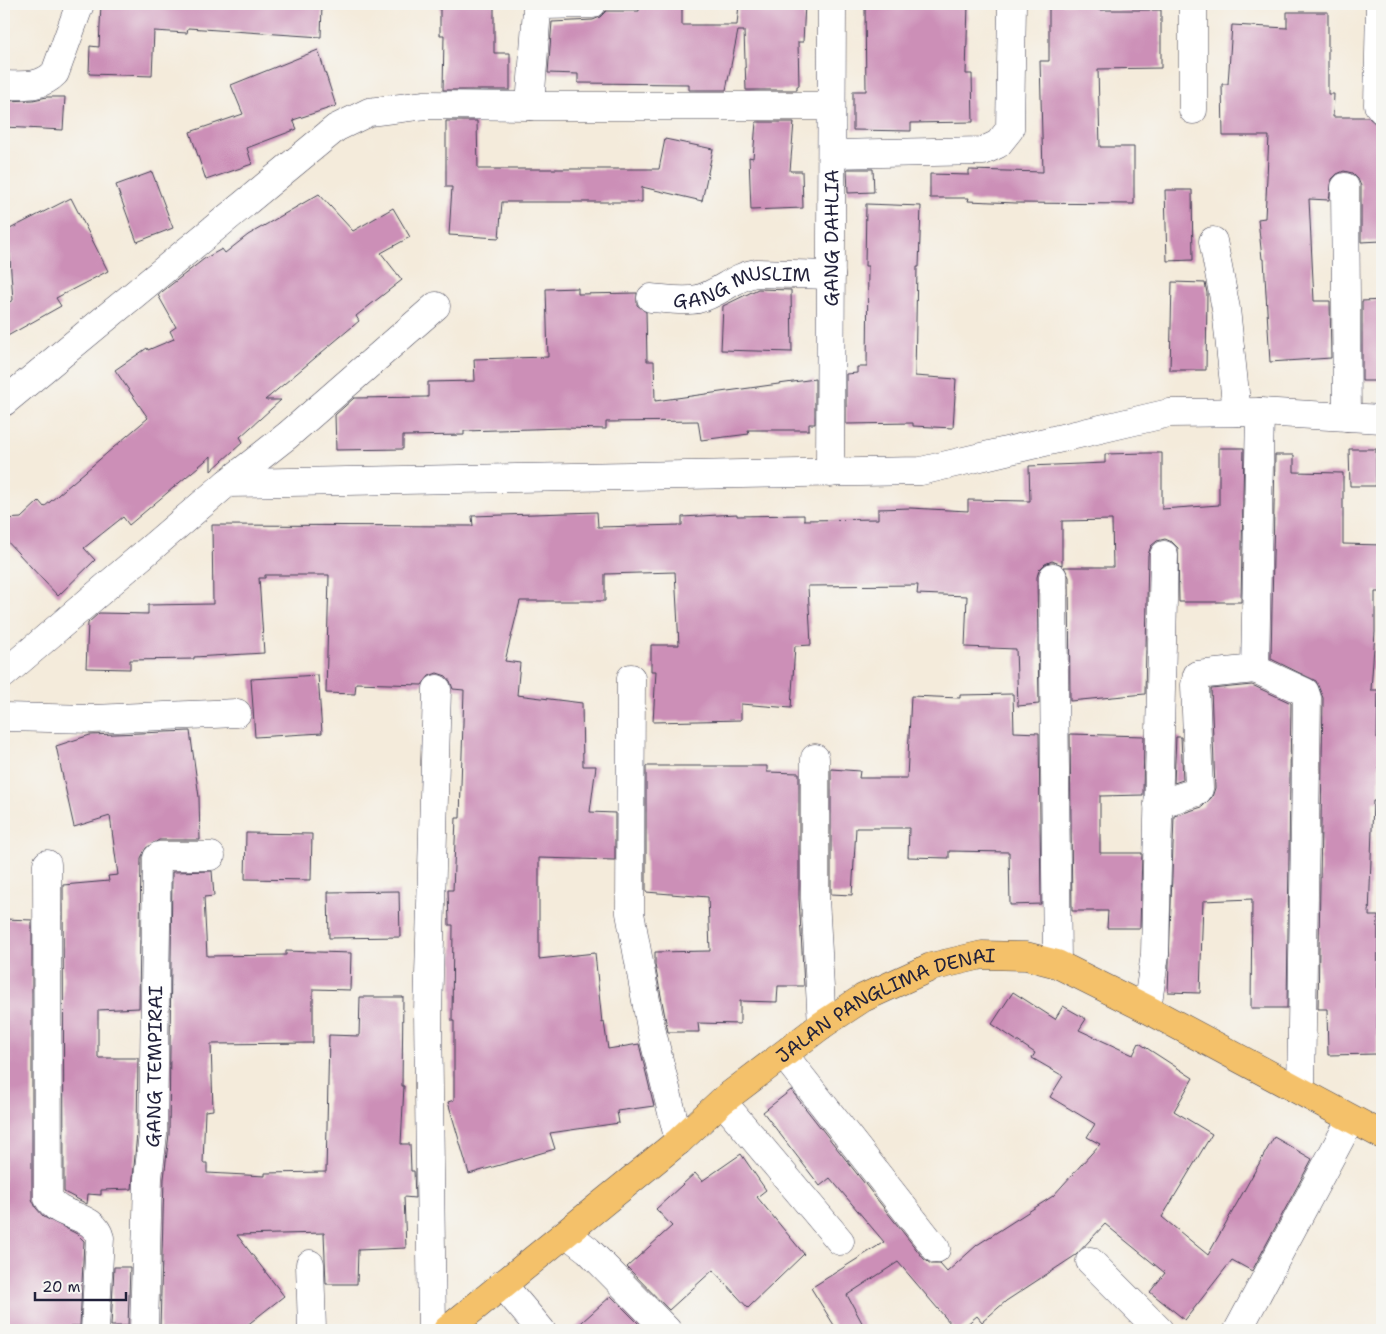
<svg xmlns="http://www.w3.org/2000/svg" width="1386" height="1334" font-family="'Shantell Sans',sans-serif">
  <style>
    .building { fill: #cc8fb7 }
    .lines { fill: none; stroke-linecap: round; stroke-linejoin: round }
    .minor-casing { stroke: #424053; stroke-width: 29 }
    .major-casing { stroke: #424053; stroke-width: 29 }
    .minor { stroke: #fff; stroke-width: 28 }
    .major { stroke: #f4c16a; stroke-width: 28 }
    .labels { text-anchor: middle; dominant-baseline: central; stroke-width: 5; stroke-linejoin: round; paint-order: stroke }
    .street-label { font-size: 19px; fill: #22223b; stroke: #f6f6f2 }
  </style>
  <rect width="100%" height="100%" fill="#f6f6f2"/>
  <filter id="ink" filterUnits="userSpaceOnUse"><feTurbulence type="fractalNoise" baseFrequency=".02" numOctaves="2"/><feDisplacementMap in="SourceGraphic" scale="10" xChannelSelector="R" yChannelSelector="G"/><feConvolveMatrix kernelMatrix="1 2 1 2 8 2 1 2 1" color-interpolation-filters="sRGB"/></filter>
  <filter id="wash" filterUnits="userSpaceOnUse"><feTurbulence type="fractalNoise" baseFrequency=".0096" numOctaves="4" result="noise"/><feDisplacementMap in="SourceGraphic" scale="20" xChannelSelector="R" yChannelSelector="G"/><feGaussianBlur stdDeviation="1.12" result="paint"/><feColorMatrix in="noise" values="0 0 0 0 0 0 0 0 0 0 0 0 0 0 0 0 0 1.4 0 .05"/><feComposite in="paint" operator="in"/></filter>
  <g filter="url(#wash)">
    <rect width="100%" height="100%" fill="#f4ebdb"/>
    <g id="blocks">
      <g class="building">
        <path d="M101,4h221l-1,33 -133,-9 -1,5 -33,-2 -2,45 -63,-2 1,-28 9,1z"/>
        <path d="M440,4h54v49h16v37h-67l1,-55h-4z"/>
        <path d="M639,4h43v21h55l2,-21h66l-2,38h-5l1,44h-2v4h-51l-2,-59h-6l-12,59h-37v-6l-111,-1v-9l-30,-1 4,-51 41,-2 7,-3 6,-6h33z"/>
        <path d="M942,4h26l-2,70h6l1,48 -62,1v8l-58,-1v-39h13l-1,-84z"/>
        <path d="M1049,4h49v6h63v58l-63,1 2,78h34v57l-118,-1 -48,-2 1,-3h-39v-24l39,1v-5l74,2 -3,-111h9z"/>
        <path d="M1287,12h41v82h6l-1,23h35l8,7 6,1v116l-21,1v-56l-3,-7 -6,-6 -8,-2 -7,3 -5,5 -3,21 -20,-1 5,102h16l1,57 -61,4 -6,-103h-2l-4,-40 7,-1 4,-82h-46l-1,-52h6l4,-59 55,3z"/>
        <path d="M318,50l18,56 -43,14 4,9 -50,19 5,16 -46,16 -16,-48 53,-18 -12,-29z"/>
        <path d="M47,97h18l-2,33 -59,-3v-26l29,-1z"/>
        <path d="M446,121h31l1,48h181l6,-30 48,10 -11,52 -60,-14v15h-140l-3,36 -50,-3 3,-48h-6z"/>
        <path d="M756,122h38l-4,49h12l1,37 -52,2 -2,-53 4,1z"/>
        <path d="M847,169h26l1,23 -26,1z"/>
        <path d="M152,172l21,56 -36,14 -21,-57z"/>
        <path d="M1165,190h27l1,70 -26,1z"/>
        <path d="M319,194l34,37 40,-23 17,29 -29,16 21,27 -46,36 3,5 -94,79h16l-41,37 3,5 -32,29v-15l-82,69 -6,-8 -39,31 11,12 -37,36 -54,-58v-19l17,-1 18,-17 5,6 104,-89 -33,-48 32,-22 1,2 26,-11 -4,-8 6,-4 -18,-32 46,-36 18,-10 3,4 23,-18z"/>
        <path d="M71,198l37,73 -52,27 5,8 -57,32v-33l9,-5 -5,-70z"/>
        <path d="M866,204l55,2 -2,61h-2l-2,109 41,3 -3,49 -40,-2v-3l-67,1v-50l11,-1v-6h10l1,-101h-3z"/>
        <path d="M1172,282l33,1 2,10 -1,77h-36z"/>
        <path d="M578,288v6l59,-1v12l9,7 1,49h7l1,40 160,-22v45h-6v6h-61l1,4 -48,6 -3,-19 -92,1v7l-42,-1 -100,3v4l-61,1v13l-67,1 -1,-35 19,-17 74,-1v-15l47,-1 -1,-22 74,-2 -2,-68z"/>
        <path d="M758,289l33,1 1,62 -71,-2 2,-44z"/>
        <path d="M1382,300v81h-20v-80z"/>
        <path d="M1219,448h25l-3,154h-62l-1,-54 -6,-6 -7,-3 -8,2 -6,5 -3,9 -3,139 -75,7 -1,-124 -5,-10h49l-1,-47 -50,1v44l-10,-4 -7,3 -6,6 -2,7 2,127 -21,2 -2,-57 -51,-2 2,-51 -50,-2 1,-9 -110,1 3,59 -16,1 -4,62 -50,-4v16l-88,2 3,-51h-5v-26h28l-4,-73 -70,2v27h-85l-15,60 15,2 -3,32 65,8 1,63h13l-6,46 25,1v47l-76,-2v101l56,-6 7,70 2,-1 4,27 31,-5 15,62 -37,5 2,12 -69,10 5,16 -86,25 -21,-72 6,-2v-79h-2l1,-96h-4l-1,-35h5l3,-72h4l4,-128 -11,-1 -3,-8 -4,-5 -9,-3 -8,3 -7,9 -66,-2 -1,11 -29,-1 3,-118h-64v3h-6l5,75 -70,4v2l-64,1v9l-44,-1 2,-45 11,-10 49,1v-9l65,-1 -1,-79 261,1 -1,-10 125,-4 1,15 84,-2v-8l55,-3v2l67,-1v5l74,-1v-10l32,-1 58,3v-11l62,1 -1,-35 76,-3v-9l42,-1h15v56l57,-4z"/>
        <path d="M1349,449h27v37h-26z"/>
        <path d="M1275,455h19v17l49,1v71l39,1v47h-7v40l-4,58h7l-1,48h2v63h-6l-4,115h9l-1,138 -49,1 -1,-46h-9l5,-311 -7,-17 -45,-22z"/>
        <path d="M318,675l4,58 -67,4 -4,-58z"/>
        <path d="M1252,685l39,18 -4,305h-36l1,-109 -49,2 -3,92 -32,-1 6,-176 28,-9 10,-10 3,-9 -4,-99z"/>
        <path d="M1013,694l1,38 25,1 2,171 -31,1 -1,-53 -60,-1v7l-41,-1 1,-29h-53l-4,67 -21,-1v-125l29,2 -1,7h48l4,-82 49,2v-3z"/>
        <path d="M190,731l9,66 1,43h-41l-13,8 -5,10 -2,150 -41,2v48h40l-1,75 -5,56 -31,1v5l-13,-1 -1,10 -23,-12 -1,-307 46,-4 -1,-5 10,-1 -8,-59 -36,11 -18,-81 34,-11z"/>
        <path d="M1070,734l74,2 -1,59 -43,1v57h42l-2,75h-33l1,-17h-36z"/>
        <path d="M1176,737h5l2,43 -9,3z"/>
        <path d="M646,766h121v6l32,1v125l5,88h-26l-1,16 -37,-1v23l-42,-1 1,9h-31l-13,-67v-13l55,-1 -2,-54 -62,-5z"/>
        <path d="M246,833l66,1 -1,46 -66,-1z"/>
        <path d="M212,871l2,25 -10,1 3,59 79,-1v-4l65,2 -1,37 -37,-1v54l-102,1 2,66 -8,1 -2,52h4v10l58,3v-3l61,-1 3,-137 30,1 1,-39h43l-1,89h2l-3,58h9l1,27h3l1,27 -11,-1 2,51 -48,2 -1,34h-31l-2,-51 -87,2 47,61 -43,34h-81l4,-151 5,-45 3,-262z"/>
        <path d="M399,891l1,46 -71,1 -1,-46z"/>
        <path d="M4,919l28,1v279l4,9 8,9 33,17 7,7 -4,85h-9v4h-67z"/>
        <path d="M1013,992l42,27 8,-13 23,13 -7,11 54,25 6,-12 54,35 -19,33 38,23 -50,83 46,38 66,-118 38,22 -60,112 -20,-11 -47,60 -35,-28 15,-19 -60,-49 -29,31 -70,46 -24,21 -5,-6 -17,14h-4l-58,-68 -51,33 19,35h-29l-26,-42 73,-46 -54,-64 -10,8 -57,-74 28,-22 133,169 7,5h9l7,8 30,-27 76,-49 47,-52 -13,-7 8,-13 -45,-27 13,-21 -31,-18 3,-5 -43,-29z"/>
        <path d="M741,1154l25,36 -9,7 47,57 -56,54 -35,-38 -44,40 -42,-43 45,-41 -16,-17 39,-36 7,8z"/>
        <path d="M114,1267h16l-2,59h-17z"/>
        <path d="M611,1296l34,34h-72z"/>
      </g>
    </g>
  </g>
  <g filter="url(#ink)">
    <use href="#blocks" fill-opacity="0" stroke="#424053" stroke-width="1"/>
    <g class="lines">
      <g class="minor-casing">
        <g id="minor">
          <path d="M592,4l-47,1 -8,4 -7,97h301"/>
          <path d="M1380,4l-2,101 4,5"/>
          <path d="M4,85c20,0 36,3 51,-12l25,-69"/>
          <path d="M1193,110v-106"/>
          <path d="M832,154l151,-3 15,-7 12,-15 2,-125"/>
          <path d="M1345,187l2,230"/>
          <path d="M1213,241l13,68 11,103"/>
          <path id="s1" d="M651,298c15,1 33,4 47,1 21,-5 37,-23 58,-26l75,2"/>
          <path d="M4,402l332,-274 33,-16 56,-7 105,1"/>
          <path d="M1260,412l-5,257 50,23 2,6 -6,393"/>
          <path id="s2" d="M830,473l2,-469"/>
          <path d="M227,483l61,-48 148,-129"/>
          <path d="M1053,577l4,387"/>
          <path d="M4,674l223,-191 694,-12 248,-58 91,-1 122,7"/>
          <path d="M631,678l-1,235 21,115 28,113"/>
          <path d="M4,717l89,2 144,-6"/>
          <path d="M815,758v140l7,127"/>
          <path d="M1158,804l39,-12 2,-3 -4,-104 2,-10 58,-6"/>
          <path d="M47,864l1,334c12,21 46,15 52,40l-5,92"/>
          <path d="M1147,1009l8,-55 9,-399"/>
          <path d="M784,1055l152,194"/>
          <path d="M722,1101l118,140"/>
          <path d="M567,1234l21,16 79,80"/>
          <path d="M1090,1261l69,69"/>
          <path d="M310,1264l2,66"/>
          <path d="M502,1284l39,46"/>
          <path id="s3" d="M144,1330l4,-152 5,-44 4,-276 2,-2h52"/>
          <path d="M432,1330l-4,-318 9,-323"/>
          <path d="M1238,1330l113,-211"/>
        </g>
      </g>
      <g class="major-casing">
        <g id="major">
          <path id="s4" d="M447,1330l232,-189 43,-40 100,-76 41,-27 68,-31 51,-12 44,1 31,8 90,45 235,126"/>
        </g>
      </g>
      <use href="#minor" class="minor"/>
      <use href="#major" class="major"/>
    </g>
  </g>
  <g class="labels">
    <g class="street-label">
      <text stroke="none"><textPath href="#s2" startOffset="235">GANG DAHLIA</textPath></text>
      <text stroke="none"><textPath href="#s1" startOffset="94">GANG MUSLIM</textPath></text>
      <text stroke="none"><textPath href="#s4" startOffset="551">JALAN PANGLIMA DENAI</textPath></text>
      <text stroke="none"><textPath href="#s3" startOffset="264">GANG TEMPIRAI</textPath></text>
    </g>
  </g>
  <rect width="1386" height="1334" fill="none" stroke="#f6f6f2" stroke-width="20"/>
  <path d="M35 1292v8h91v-8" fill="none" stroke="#22223b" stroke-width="2.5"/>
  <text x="42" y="1292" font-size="15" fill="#22223b" stroke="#f6f6f2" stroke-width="4" paint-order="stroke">20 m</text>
</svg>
